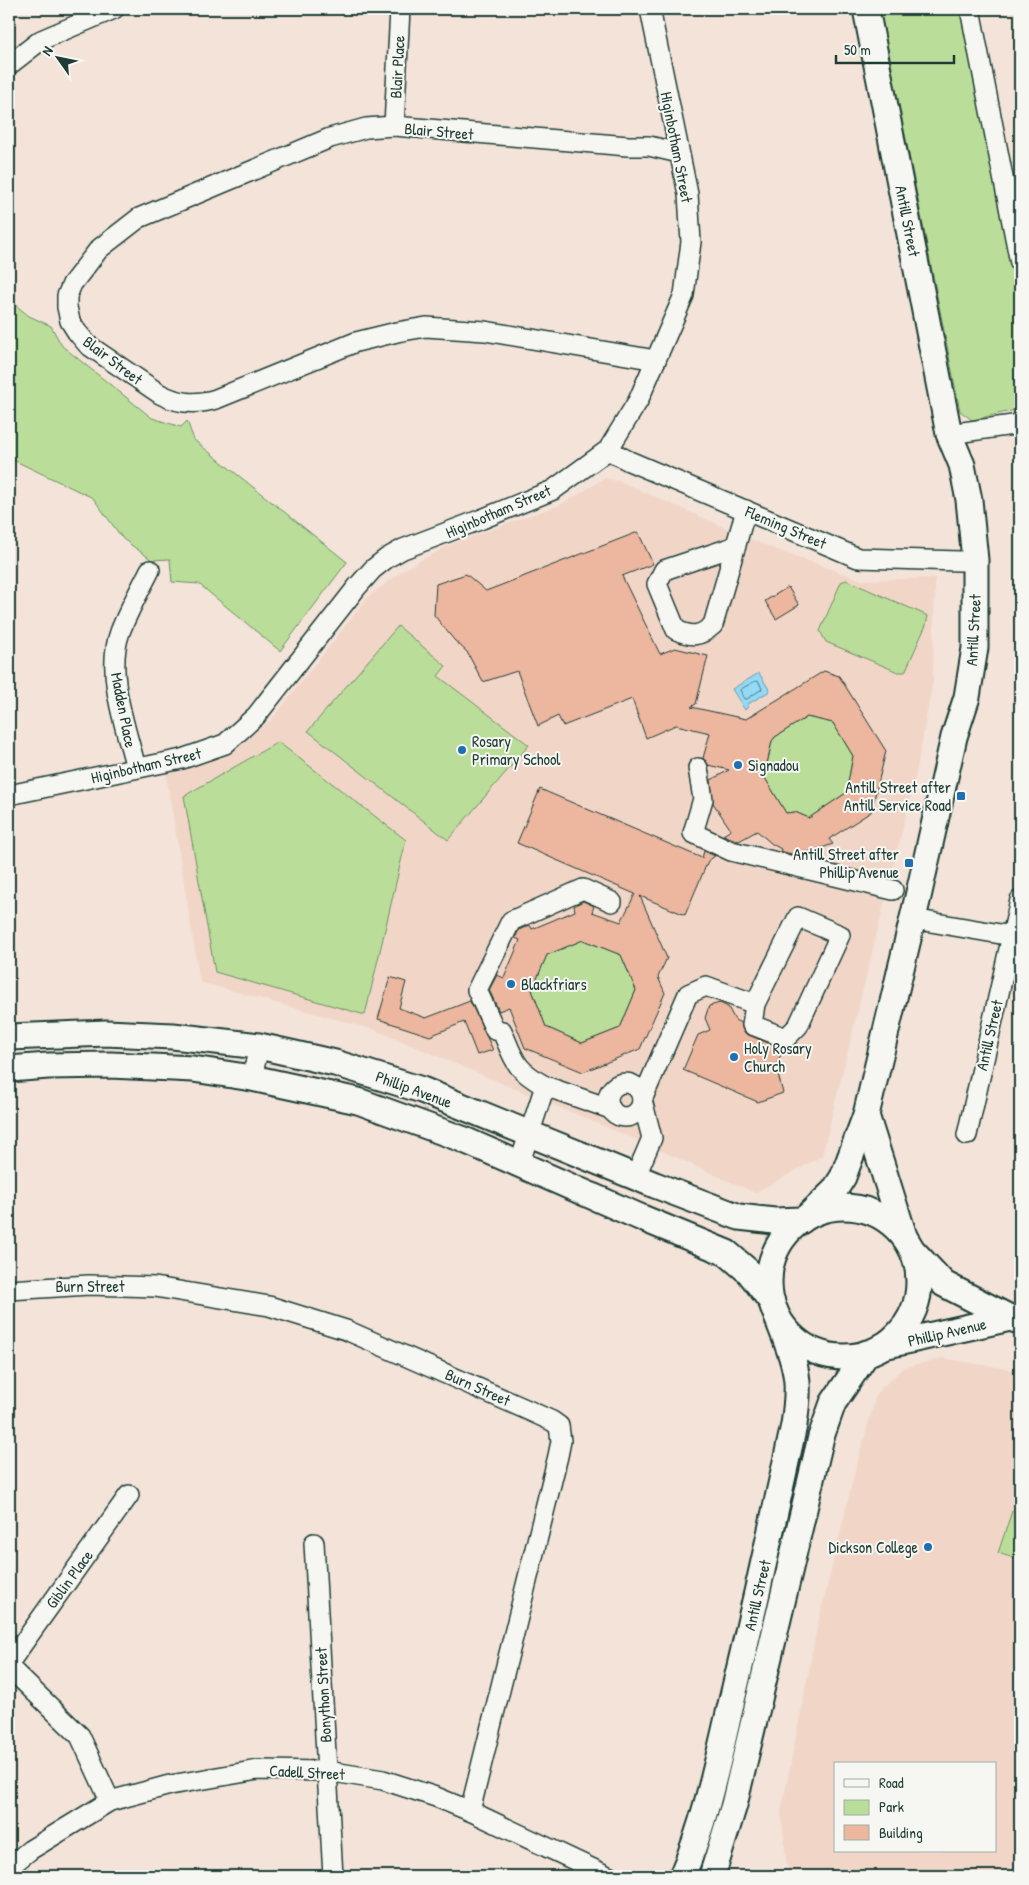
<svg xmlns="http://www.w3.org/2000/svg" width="1029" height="1885" font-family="'Patrick Hand',sans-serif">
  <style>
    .built { fill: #f1d6c8; fill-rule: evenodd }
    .green { fill: #bade99; stroke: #6c8e66 }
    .water { fill: #94d9f6; stroke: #659ba8 }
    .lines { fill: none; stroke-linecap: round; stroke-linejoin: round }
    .shore { stroke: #4e7b82; stroke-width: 1 }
    .building { fill: #ecb69f; stroke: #1f3d34; fill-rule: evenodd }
    .minor-casing { stroke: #1f3d34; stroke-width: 22 }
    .major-casing { stroke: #1f3d34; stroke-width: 29 }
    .minor { stroke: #f6f6f2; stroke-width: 19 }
    .major { stroke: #f6f6f2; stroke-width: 25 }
    .poi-dot { fill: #1f6fb2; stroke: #f6f6f2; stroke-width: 2 }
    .labels { text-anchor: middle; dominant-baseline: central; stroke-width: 4; stroke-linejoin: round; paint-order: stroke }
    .street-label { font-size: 16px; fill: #1f3d34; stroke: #f6f6f2 }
    .poi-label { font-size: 16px; fill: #1f3d34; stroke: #f6f6f2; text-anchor: start }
  </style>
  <rect width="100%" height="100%" fill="#f3e3d9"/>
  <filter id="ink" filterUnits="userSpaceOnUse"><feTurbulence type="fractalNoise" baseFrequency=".02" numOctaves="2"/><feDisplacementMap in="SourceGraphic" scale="10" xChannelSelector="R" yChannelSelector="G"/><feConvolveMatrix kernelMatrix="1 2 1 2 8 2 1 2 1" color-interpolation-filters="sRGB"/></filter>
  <g filter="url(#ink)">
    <g class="built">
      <path d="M605,478l17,4 147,65 93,33 73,-2 -2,103 -17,93 -94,382 -67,37 -118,-53 -262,-110 -175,-48 -34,-209 56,-15 50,-39 96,-122 37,-28 46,-25 111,-40z"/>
      <path d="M942,1358l78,13v505h-229l-3,-1 -7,-62 36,-185 39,-161 21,-75 26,-24zM835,1764h160v87h-160z"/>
    </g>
    <g class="green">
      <path d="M880,9h82l58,296v104l-48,11 -12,-9z"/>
      <path d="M9,300l20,16 22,10 11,20 90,72 29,9 6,-6 7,19 153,122 -67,89 -81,-67 -27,-2 -2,-23 -18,1 -29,-21 -30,-41 -84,-40z"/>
      <path d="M846,580l82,36 -2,9 -21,47h-7l-72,-30 -6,-11 21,-49z"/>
      <path d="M398,626l48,40 -8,10 91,69 -81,95 -140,-109z"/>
      <path d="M807,717l26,6 20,33 -7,37 -37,25 -14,-6 -9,1 -21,-35v-5l7,-32 3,-4z"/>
      <path d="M278,742l128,98 -41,175 -150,-43 -31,-176z"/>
      <path d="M583,940l38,15 15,35 -16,38 -38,15 -36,-16 -14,-37 15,-35z"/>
      <path d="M1012,1511l8,3v46l-22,-7z"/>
    </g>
    <path class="water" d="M759,673l11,18 -22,13v3l-3,3 -13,-21z"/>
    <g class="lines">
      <path class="shore" d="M756,681l3,1 3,7 -15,10h-3l-4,-9z"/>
    </g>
    <g class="building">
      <path d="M638,532l15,32 -31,12 38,78 15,-6 33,8 -12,48 -5,3 55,12 78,-48 15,5 47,75 -15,61 -42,27 4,5 -22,8h-12v4l-19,-5 1,-2 -9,-5 -15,-13 -18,10 -16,-6 8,-5 -18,-27 -2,-23 18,-10 -21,-5 -5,-7 7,-25 -34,-8 -30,13 -14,-39 -69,27 -5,-10 -20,10 -21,-55 -34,11 -16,-30 -13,-12 -20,-25 2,-31 30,-10 20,17zM807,717l26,6 20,33 -7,37 -37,25 -14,-6 -9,1 -21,-35v-5l7,-32 3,-4z"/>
      <path d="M788,587l11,18 -23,14 -11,-18z"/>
      <path d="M540,789l162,69 2,-7 11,5 -7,5 -23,54 -45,-19 27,62 -9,19 7,16 -25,56 -57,23 -58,-24 -16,-41 -10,4 -10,-21 8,-15 7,3 16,-38 -5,-2 4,-8 11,-5 2,4 43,-18 -1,-5 9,-5 11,5 -2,6 29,10 14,-28 -118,-51zM583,940l38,15 15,35 -16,38 -38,15 -36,-16 -14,-37 15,-35z"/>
      <path d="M390,977l16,5 -7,26 27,10 44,-17 23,49 -16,5 -13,-33 -34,14 -52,-17z"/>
      <path d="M720,1003l8,4 7,13 6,3 3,10 39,16 -7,18 7,26 -25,9 -75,-32 15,-35 12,-5 -5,-12 4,-12z"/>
    </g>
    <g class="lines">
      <g class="minor-casing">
        <g id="minor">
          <path d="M970,9l50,254"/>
          <path d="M9,65l32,-25 73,-31"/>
          <path d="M394,126l6,-117"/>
          <path d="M656,360l-171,-29 -59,-4 -29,5 -41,10 -140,57c-20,6 -37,5 -56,-5l-72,-49 -11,-13 -7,-11 -3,-14v-11l5,-12 27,-35 40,-31 191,-80 36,-10 28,-2 234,20h21l30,7"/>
          <path d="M949,434l71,-10"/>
          <path d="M608,450l21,11 229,97 102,3 15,-1"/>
          <path d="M736,546l-72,24 -7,14 19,46c16,7 24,7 37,-5l33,-115"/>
          <path d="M136,768c-10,-40 -31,-95 -16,-136 8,-21 20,-42 30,-62"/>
          <path d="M698,768l5,31 -10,34 38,18 162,39"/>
          <path d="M9,795l173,-36 43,-15 31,-28 101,-129 16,-18 14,-11 16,-9 79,-30 71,-29 55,-40 30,-49 46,-106 7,-53 -3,-48 -38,-185"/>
          <path d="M913,919l99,17"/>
          <path d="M252,1078l7,-32"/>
          <circle cx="625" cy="1100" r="17"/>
          <path d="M545,1086c-30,-17 -30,-24 -43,-55l-7,-1 -18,-40 34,-69 72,-32 29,13"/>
          <path d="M967,1135l53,-235"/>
          <path d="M519,1165l26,-79 66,23"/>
          <path d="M635,1178l17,-40 -10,-38 46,-106 18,-8 49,18 -3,21 34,13 12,-12 42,-91 -42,-18 -43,87"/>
          <path d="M9,1290l80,-5 66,2 114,19 77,24 184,81 22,10 7,5 2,15 -3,15 -88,355"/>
          <path d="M314,1543l19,333"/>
          <path d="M9,1663l120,-168"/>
          <path d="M9,1667l71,69 30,65"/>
          <path d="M9,1867l21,-17 80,-49 60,-16 88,-15 69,1 56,9 53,17 34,14 138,65"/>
        </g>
      </g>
      <g class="major-casing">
        <g id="major">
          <path d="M9,1037l97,-4 67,3 86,10 76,17 87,27 233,95 84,32 35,4 28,-1"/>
          <path d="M9,1069l39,-3 63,-1 82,4 59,9 106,23 104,38 180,79 85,35 22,19 23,30"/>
          <path d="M866,1115l38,121"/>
          <circle cx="844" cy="1282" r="75"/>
          <path d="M808,1216l26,-25 9,-14 23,-62 52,-218 36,-160 13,-40 8,-49v-88l-6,-60 -7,-35 -13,-31 -83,-425"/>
          <path d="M913,1251l31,33 66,34 10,3"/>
          <path d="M883,1346l127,-28"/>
          <path d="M682,1876c24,-56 36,-116 50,-176 22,-91 42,-183 62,-275 2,-14 4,-28 3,-43 -2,-24 -14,-48 -22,-71"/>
          <path d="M712,1876l22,-71 87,-368 12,-34 34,-50"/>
        </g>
      </g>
      <use href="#minor" class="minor"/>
      <use href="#major" class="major"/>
    </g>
  </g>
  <g class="poi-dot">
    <circle cx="462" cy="750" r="5"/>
    <circle cx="738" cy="765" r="5"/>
    <rect x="956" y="791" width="10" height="10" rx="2.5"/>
    <rect x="904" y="858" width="10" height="10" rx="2.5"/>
    <circle cx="511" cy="984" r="5"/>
    <circle cx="734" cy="1057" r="5"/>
    <circle cx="928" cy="1547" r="5"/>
  </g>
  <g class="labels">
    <g class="street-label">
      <text transform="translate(397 67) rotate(-87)">Blair Place</text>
      <text transform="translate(439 131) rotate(5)">Blair Street</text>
      <text transform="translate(677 147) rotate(79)">Higinbotham Street</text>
      <text transform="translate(908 221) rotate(79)">Antill Street</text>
      <text transform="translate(113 360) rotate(37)">Blair Street</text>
      <text transform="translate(498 511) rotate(-23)">Higinbotham Street</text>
      <text transform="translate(786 527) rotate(23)">Fleming Street</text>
      <text transform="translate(973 630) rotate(-87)">Antill Street</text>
      <text transform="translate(124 710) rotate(79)">Madden Place</text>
      <text transform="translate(146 765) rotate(-13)">Higinbotham Street</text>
      <text transform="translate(989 1035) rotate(-77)">Antill Street</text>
      <text transform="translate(414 1089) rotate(20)">Phillip Avenue</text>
      <text x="90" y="1286">Burn Street</text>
      <text transform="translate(947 1332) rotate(-13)">Phillip Avenue</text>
      <text transform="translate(478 1387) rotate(24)">Burn Street</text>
      <text transform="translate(69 1579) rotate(-54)">Giblin Place</text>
      <text transform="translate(757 1595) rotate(-77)">Antill Street</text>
      <text transform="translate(323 1695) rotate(-93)">Bonython Street</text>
      <text transform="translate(307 1772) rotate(3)">Cadell Street</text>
    </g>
    <g class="poi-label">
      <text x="472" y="741">Rosary<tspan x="472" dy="18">Primary School</tspan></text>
      <text x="748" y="765">Signadou</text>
      <text x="951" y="787" text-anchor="end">Antill Street after<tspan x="951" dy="18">Antill Service Road</tspan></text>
      <text x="899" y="854" text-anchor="end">Antill Street after<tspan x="899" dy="18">Phillip Avenue</tspan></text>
      <text x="521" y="984">Blackfriars</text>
      <text x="744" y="1048">Holy Rosary<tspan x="744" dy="18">Church</tspan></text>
      <text x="918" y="1547" text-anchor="end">Dickson College</text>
    </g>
  </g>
  <rect width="1029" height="1885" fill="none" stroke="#f6f6f2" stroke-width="30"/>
  <rect x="15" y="15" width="999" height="1855" fill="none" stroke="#1f3d34" stroke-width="2" filter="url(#ink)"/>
  <rect x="834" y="1762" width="162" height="90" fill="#f6f6f2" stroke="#a0aca6"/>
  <rect x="844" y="1779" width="25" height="8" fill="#f6f6f2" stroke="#a0aca6"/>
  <text x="879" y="1788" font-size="15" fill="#1f3d34">Road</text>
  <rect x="844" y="1800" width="25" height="15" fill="#bade99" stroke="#a0aca6"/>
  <text x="879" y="1812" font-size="15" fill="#1f3d34">Park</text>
  <rect x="844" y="1825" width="25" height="15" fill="#ecb69f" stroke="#a0aca6"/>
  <text x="879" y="1838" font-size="15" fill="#1f3d34">Building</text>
  <g transform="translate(58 58) rotate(303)" stroke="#f6f6f2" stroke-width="4" paint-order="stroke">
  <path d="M0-4L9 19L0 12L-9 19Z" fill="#1f3d34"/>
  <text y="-8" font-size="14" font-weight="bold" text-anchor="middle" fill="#1f3d34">N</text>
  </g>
  <path d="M836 55v8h118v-8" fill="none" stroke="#1f3d34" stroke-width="2.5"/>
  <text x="844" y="55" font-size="15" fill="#1f3d34" stroke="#f6f6f2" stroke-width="4" paint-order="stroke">50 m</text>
</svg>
